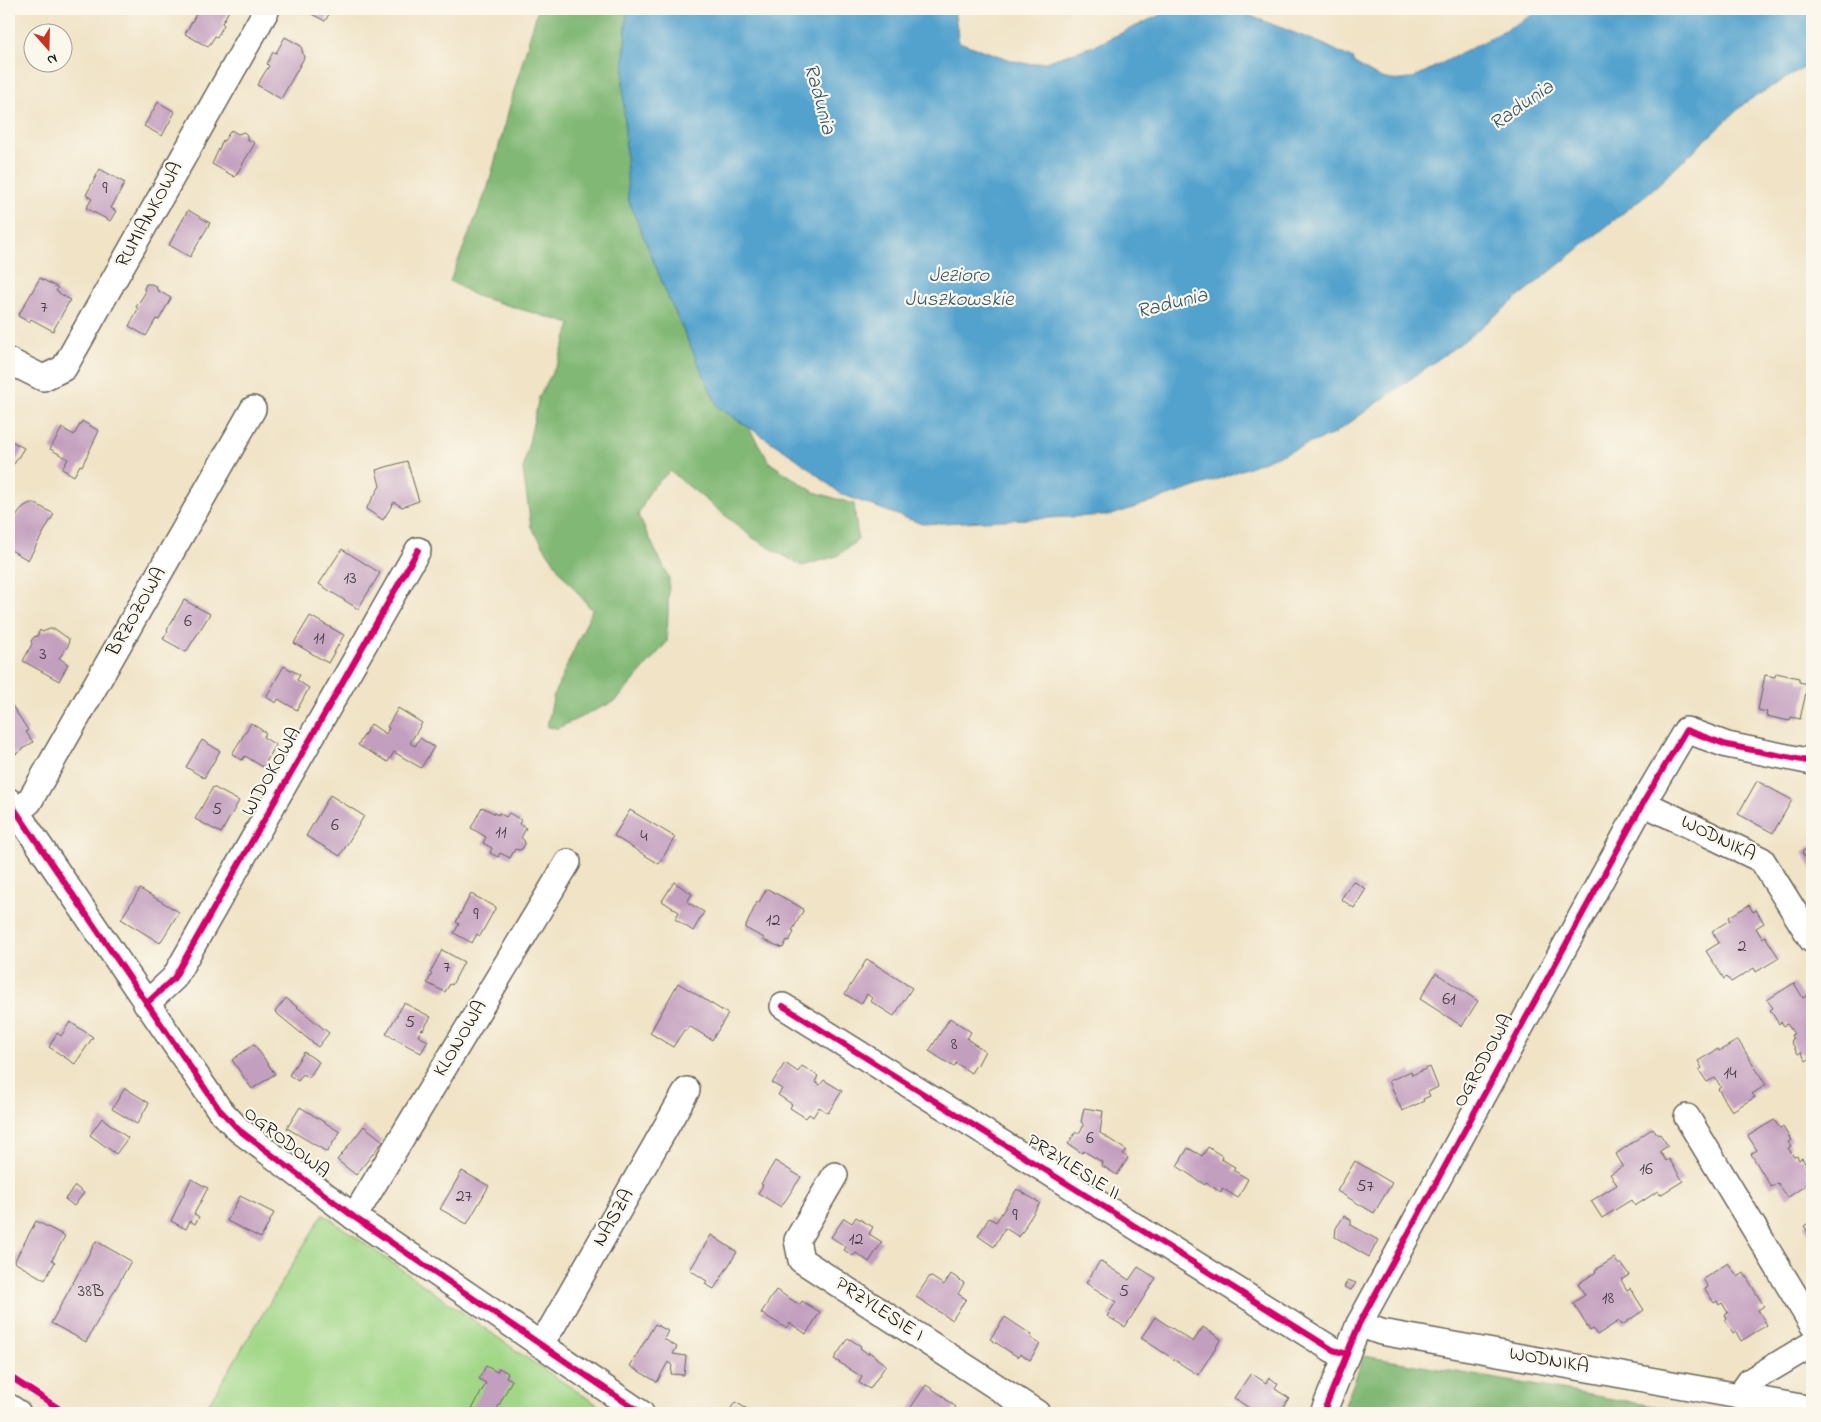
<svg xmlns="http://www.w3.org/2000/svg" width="1821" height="1422" font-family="'Indie Flower',sans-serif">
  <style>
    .green { fill: #a2d788; stroke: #5f7a52 }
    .forest { fill: #81b874; stroke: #4e6a48 }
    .water { fill: #52a2cd; stroke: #375f74 }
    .building { fill: #c39fbf }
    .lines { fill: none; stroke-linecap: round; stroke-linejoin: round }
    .minor-casing { stroke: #666258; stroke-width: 28 }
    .minor { stroke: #fff; stroke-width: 25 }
    .cycleway-casing { stroke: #fbf7ec; stroke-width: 9 }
    .cycleway { stroke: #d6006c; stroke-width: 6 }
    .labels { text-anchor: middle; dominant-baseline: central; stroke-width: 4.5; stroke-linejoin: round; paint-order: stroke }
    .number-label { font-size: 18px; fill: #463d45 }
    .street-label { font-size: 20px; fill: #1c1c1c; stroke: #fbf7ec }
    .water-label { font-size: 21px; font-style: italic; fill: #34586c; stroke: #fbf7ec }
  </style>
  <rect width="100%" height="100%" fill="#fbf7ec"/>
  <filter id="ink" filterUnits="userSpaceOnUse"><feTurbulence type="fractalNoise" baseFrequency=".02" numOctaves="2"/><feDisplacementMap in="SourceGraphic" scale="10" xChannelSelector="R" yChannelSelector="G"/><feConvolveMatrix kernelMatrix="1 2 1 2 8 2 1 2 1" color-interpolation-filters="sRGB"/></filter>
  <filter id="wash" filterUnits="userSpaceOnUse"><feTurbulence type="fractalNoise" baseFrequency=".0096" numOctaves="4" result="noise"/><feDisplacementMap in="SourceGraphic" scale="20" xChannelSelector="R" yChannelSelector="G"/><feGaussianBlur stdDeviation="1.12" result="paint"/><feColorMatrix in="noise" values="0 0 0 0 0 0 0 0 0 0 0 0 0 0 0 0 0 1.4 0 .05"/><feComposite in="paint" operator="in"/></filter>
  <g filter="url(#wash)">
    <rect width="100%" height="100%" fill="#f0e3c6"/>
    <path class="green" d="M323,1214l208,147 79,52h-407z"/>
    <g class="forest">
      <path d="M538,9h89l-4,76 95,322 30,20 22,36 44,29 40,12 4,36 -21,16 -35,10 -49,-28 -83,-67 -19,18 -13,26 31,63 -2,64 -50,58 -59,28 -11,-1 7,-33 38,-84 -30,-36 -31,-47 -8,-58 16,-72 19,-35 13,-38 -95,-28 -26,-15 38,-94 25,-93z"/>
      <path d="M1364,1356l330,57h-352z"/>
    </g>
    <path class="water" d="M627,9h327l5,33 55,19 15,3 16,-2 51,-17 76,-36h61l90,35 30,15v3c22,13 33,23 60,16l78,-40 52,-29h269v54l-66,39 -93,87 -188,151 -131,94 -121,47 -101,34 -190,9 -81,-30 -44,-35 -79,-52 -49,-108 -41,-100 -5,-114z"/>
    <g id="blocks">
      <g class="building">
        <path d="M199,9h31l-8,14 2,2 -7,12 -2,-1 -7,11 -23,-13z"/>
        <path d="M302,9h30l-7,12z"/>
        <path d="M285,37l16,9 3,12 -23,41 -24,-14 12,-19 -2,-2 6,-12 3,1z"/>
        <path d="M158,102l17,10 -13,24 -18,-10z"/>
        <path d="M231,130l7,4 6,-2 3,3v4l8,4 -20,34 -23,-13 11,-24 1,1z"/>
        <path d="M100,169l25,14 -14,25 5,3 -6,10 -24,-13 6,-9 -6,-4z"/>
        <path d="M188,210l22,13 -20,34 -21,-12z"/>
        <path d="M40,278l18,10 -2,3 14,9 -17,31 -22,-12 -2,3 -11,-6z"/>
        <path d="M146,284h5l5,2 1,4 14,8 -12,22 -3,-1 -10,17 -17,-10 9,-17 -2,-2 9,-14 -1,-4z"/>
        <path d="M82,421l17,10 -17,35 -2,-1 -6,11 -12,-7 6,-10 -18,-10 12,-21 12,7z"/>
        <path d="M9,440l15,8 -10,16 -5,-3z"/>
        <path d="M407,461l12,40 -17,6 -8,-5 -11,18 -17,-11 14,-23 -4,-16z"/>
        <path d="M30,503l6,1 18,10 -26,46 -19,-11v-25l5,-8 2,1 7,-10z"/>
        <path d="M342,549l38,24 -22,36 -39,-25z"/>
        <path d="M184,600l26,14 -24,38 -23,-13 5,-8 -1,-1z"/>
        <path d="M310,616l34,19 -16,28 -34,-20z"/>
        <path d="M50,629h5l14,10 -1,7 -9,12 9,6 -9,17 -36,-20 9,-17 -1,-3 3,-4 3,-1 3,-6 2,2z"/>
        <path d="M284,666l16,9 -3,5 12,8 -12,22 -19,-11 -2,4 -10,-6z"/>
        <path d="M1776,673l23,5v4l9,2 -8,35 -9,-2 -1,4 -24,-5 1,-4 -9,-2 7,-35 10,2z"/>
        <path d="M9,701l19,29 -2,2 7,10 -20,14 -4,-7z"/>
        <path d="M398,708l24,15 -12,20 5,3 5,-8 14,9 -13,21 -27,-16 -6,10 -30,-17 13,-21 15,10 3,-6 -2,-1z"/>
        <path d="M251,723l15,10 -3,4 13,8 -13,22 -18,-11 -3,4 -10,-6z"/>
        <path d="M202,740l18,11 -16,27 -18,-11z"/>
        <path d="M1757,781l35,19 -19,33 -35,-19z"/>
        <path d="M213,787l26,14 -18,32 -26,-14z"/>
        <path d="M330,795l34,21 -24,40 -34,-20z"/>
        <path d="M482,807l16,8 1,-2 7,4 3,-4 12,7 -2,4 7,4 -5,10 3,2 1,4 -3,5 -4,1 -3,-1 -5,9 -10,-5 -2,4 -8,-4 2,-5 -9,-5 3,-6 -15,-9z"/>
        <path d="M630,810l45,27 -16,27 -45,-28z"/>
        <path d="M1812,845v24l-10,-17z"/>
        <path d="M1353,881l13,8 -12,19 -13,-9z"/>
        <path d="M674,882l18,12 -5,8 17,10 -11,19 -18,-12 4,-7 -17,-11z"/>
        <path d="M140,889l39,23 -19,31 -39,-24z"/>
        <path d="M768,889l34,19 1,3 -11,20 2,1 -5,9 -2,-1 -4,8 -20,-8 1,-2 -19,-10 12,-26h2l7,-12z"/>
        <path d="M471,894l25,13 -16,29 -3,-2 -5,9 -18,-10 5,-9 -3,-2z"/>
        <path d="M1749,905l4,7 3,-2 8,13 -8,5 6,10 3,-2 14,22 -23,14 -2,-4 -23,14 -4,-5 -3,2 -18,-28 13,-8 -7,-12 18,-11 -1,-3z"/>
        <path d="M442,950l22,12 -12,23 -2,-1 -5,8 -18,-9 5,-9 -2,-1z"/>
        <path d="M867,959l45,29 -18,28 -24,-15 2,-3 -5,-4 -6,10 -16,-10z"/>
        <path d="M1436,973l42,28 -16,25 -42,-27z"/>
        <path d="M678,983l50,31 -16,26 -23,-14 -3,5 -2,-1 -11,17 -23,-14z"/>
        <path d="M1794,983l9,15 6,-3 3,5v57l-6,4 -5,-9 -3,2 -7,-13 2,-2 -2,-4 3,-1 -4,-6 -3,-4 -3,2 -3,-4 -2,2 -9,-14 3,-2 -6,-8z"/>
        <path d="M286,998l43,35 -11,14 -43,-35z"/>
        <path d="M404,1003l27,14 -8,13 -1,-1 -4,7 10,5 -7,12 -35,-19z"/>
        <path d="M950,1018l21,14 -4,7 18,12 -8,15 -1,-1 -5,8 -15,-10 -2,4 -25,-16z"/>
        <path d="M70,1022l23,15 -18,27 -26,-17 8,-14 4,3z"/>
        <path d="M1738,1040l28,45 -14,9 3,3 -23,14 -14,-22 3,-2 -6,-9 -8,4 -8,-12 3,-2 -4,-7 20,-12 1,2z"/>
        <path d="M254,1044l21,30 -23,15 -20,-29z"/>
        <path d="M304,1052l15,10 -10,16 -6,-4 -5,7 -9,-6z"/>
        <path d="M785,1063l13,9 4,-6 16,10 -3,6 5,3 4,-5 18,11 -14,22 -9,-6 -6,10 -4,-3 -3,4 -16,-10 2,-4 -14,-9 4,-6 -10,-6z"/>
        <path d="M1430,1067l8,20 -10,5 2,4 -7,3 1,2 -22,10 -13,-30 22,-10 1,4z"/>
        <path d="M125,1088l24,15 -12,21 -25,-15z"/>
        <path d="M300,1107l40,25 -13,20 -40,-24z"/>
        <path d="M1084,1108l19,3 -3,22 26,17 -3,4 5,4 -11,17 -16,-10 1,-3 -18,-11 -2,2 -14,-9 8,-12 3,1 5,-8 -3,-3z"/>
        <path d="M102,1118l26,20 -12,16 -26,-19z"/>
        <path d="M1774,1120l6,8 3,-1 8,13 -3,2 3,4 -3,2 6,9 3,-1 2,4 3,-2 8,14 -3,1 5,8 -25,17 -9,-15 -7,4 -20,-33 6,-4 -9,-14z"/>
        <path d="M364,1126l19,15 -27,34 -19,-15z"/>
        <path d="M1653,1128l5,7 2,-1 8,12 -8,5 6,10 3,-2 14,22 -23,14 -2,-4 -23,15 -4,-6 -29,18 -11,-17 26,-16 -7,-11 13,-8 -7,-12z"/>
        <path d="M1208,1147l14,9 -1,3 14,8 -2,3 15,9 -10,19 -16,-10 -1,4 -15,-9 -1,2 -28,-19 11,-18 14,8z"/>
        <path d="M775,1161l26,16 -20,30 -23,-14 5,-8 -2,-1z"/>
        <path d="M1355,1161l37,22 -18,30 -37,-22z"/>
        <path d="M462,1171l27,15 -22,38 -27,-15z"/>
        <path d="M191,1179l17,9 -14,26 5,3 -4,7 -5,-3 -4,8 -15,-8z"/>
        <path d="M75,1186l9,7 -10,13 -9,-7z"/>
        <path d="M1017,1189l23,14 -15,23h1l-7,11 -14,-9 -11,19 -16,-11 11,-18 7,4z"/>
        <path d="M240,1196l34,17 -13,25 -34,-17z"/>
        <path d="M1344,1216l7,4v5l27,15 -9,17 -34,-20 1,-9z"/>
        <path d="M856,1217l17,10 -4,7 13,8 -13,20 -13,-9 -3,3 -9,-6 2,-3 -15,-10 13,-19 8,5z"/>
        <path d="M36,1221l29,15 -13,24 3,2 -10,18 -31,-18z"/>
        <path d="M1812,1221v17l-8,-12z"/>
        <path d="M711,1235l26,17 -23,37 -9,-5 2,-3 -17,-11z"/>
        <path d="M96,1241l35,20 -45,81 -35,-19z"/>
        <path d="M1614,1258l5,7 2,-2 8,12 -8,5 6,10 3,-2 14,22 -22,15 -3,-4 -22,14 -4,-6 -3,2 -17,-28 12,-8 -7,-11 18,-12 -1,-2z"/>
        <path d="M1100,1261l29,19 9,-13 18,11 -31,49 -18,-11 9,-14 -30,-19z"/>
        <path d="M1728,1263l10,14 6,-4 20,33 -6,4 9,15 -26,16 -5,-9 -3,2 -8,-14 2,-2 -2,-3 3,-2 -6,-10 -3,2 -2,-4 -3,2 -9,-14 3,-2 -5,-8z"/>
        <path d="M951,1274l13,9 -6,11 8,5 -14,21 -36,-23 14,-21 14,9z"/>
        <path d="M1348,1280l8,3 -5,7 -7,-3z"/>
        <path d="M776,1290l24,15 2,-4 18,11 -14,22 -16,-11 -4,5 -25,-15z"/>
        <path d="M1005,1317l27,18 -1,3 9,6 -10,16 -10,-6 -2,3 -28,-18z"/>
        <path d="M1155,1317l38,25 10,-15 18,12 -23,36 -57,-37z"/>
        <path d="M655,1324l13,7 -4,8 13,8 -4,7 13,2 -2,19 -13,-1 1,-10 -4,-2 -11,20 -27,-16z"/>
        <path d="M848,1338l13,8 -1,2 8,6 1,-2 7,5v1l10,7 -16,24 -11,-6 3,-6 -28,-18z"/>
        <path d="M486,1366l11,6 2,-4 9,5 -2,4 6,3 -17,33h-25l16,-30 -7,-4z"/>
        <path d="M1251,1373l15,10 3,-6 9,7 -3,5 14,9 -10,15 -9,-4 -3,4h-10l-23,-15z"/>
        <path d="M926,1385l20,13 -1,1 11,8 -5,6h-37l-5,-3z"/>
        <path d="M735,1402l19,11h-26z"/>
        <path d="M1139,1407l9,6h-14z"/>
      </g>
    </g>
  </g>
  <g filter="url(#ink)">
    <use href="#blocks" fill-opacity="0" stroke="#666258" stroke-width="1"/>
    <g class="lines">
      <g class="minor-casing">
        <g id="minor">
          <path d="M9,361l34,17 21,-10 203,-359"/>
          <path d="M9,801l210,308 20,21 115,87 287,196"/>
          <path d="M1643,803l119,57 50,80"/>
          <path d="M16,812l13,-10 224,-393"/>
          <path d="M146,1004l28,-26 244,-428"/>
          <path d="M783,1006l550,344 14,4"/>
          <path d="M1687,1117l125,207"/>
          <path d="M835,1175l-38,65 4,20 236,153"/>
          <path d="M354,1217l214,-355"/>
          <path d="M1359,1324l22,8 431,77"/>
          <path d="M539,1344l13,-17 135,-237"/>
          <path d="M1740,1395l10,-14 62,-37"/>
          <path d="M9,1407l9,6"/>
          <path d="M1323,1413l36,-89 284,-521 43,-73 41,15 85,17"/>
        </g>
      </g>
      <use href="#minor" class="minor"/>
      <g class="cycleway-casing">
        <g id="cycleway">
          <path d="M9,801l210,308 20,21 115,87 287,196"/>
          <path d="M146,1004l28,-26 244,-428"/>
          <path d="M783,1006l550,344 14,4"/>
          <path d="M9,1376l57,37"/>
          <path d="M1323,1413l36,-89 284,-521 43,-73 41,15 85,17"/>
        </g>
      </g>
      <use href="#cycleway" class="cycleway"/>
    </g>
  </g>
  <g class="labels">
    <g class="number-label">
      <text x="105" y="189">9</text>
      <text x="44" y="308">7</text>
      <text x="350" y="579">13</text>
      <text x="188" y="622">6</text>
      <text x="319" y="639">11</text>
      <text x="43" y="655">3</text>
      <text x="217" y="810">5</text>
      <text x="335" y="826">6</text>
      <text x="501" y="833">11</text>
      <text x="644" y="837">4</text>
      <text x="476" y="915">9</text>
      <text x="773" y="921">12</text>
      <text x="1742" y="947">2</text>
      <text x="447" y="968">7</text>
      <text x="1449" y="1000">61</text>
      <text x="410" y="1023">5</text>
      <text x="954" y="1045">8</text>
      <text x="1730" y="1074">14</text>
      <text x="1090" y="1139">6</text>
      <text x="1646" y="1170">16</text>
      <text x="1365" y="1187">57</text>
      <text x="464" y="1197">27</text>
      <text x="1015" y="1216">9</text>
      <text x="856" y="1240">12</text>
      <text x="91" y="1292">38B</text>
      <text x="1124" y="1292">5</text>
      <text x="1608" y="1299">18</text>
    </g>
    <g class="street-label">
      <text transform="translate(150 215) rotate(-61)">RUMIANKOWA</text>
      <text transform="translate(137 612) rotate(-60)">BRZOZOWA</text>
      <text transform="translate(272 772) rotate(-60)">WIDOKOWA</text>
      <text transform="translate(1718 839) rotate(26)">WODNIKA</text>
      <text transform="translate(461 1039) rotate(-59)">KLONOWA</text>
      <text transform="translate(1484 1061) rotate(-61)">OGRODOWA</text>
      <text transform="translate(286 1143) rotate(38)">OGRODOWA</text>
      <text transform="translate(1073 1168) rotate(32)">PRZYLESIE II</text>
      <text transform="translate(614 1218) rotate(-60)">NASZA</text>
      <text transform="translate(879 1310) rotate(33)">PRZYLESIE I</text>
      <text transform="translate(1549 1361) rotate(10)">WODNIKA</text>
    </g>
    <g class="water-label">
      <text transform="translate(819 99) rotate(75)">Radunia</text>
      <text transform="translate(1522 106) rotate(-35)">Radunia</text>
      <text x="959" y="276">Jezioro<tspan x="959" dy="24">Juszkowskie</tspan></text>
      <text transform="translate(1172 304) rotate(-14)">Radunia</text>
    </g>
  </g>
  <rect width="1821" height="1422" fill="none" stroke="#fbf7ec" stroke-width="30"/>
  <g transform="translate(48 48) rotate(160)"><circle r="24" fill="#fbf7ec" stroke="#a29f99"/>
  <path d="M0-4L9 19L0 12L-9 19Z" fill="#c8321e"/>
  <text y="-8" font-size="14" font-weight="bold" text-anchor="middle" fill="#1c1c1c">N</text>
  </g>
</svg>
